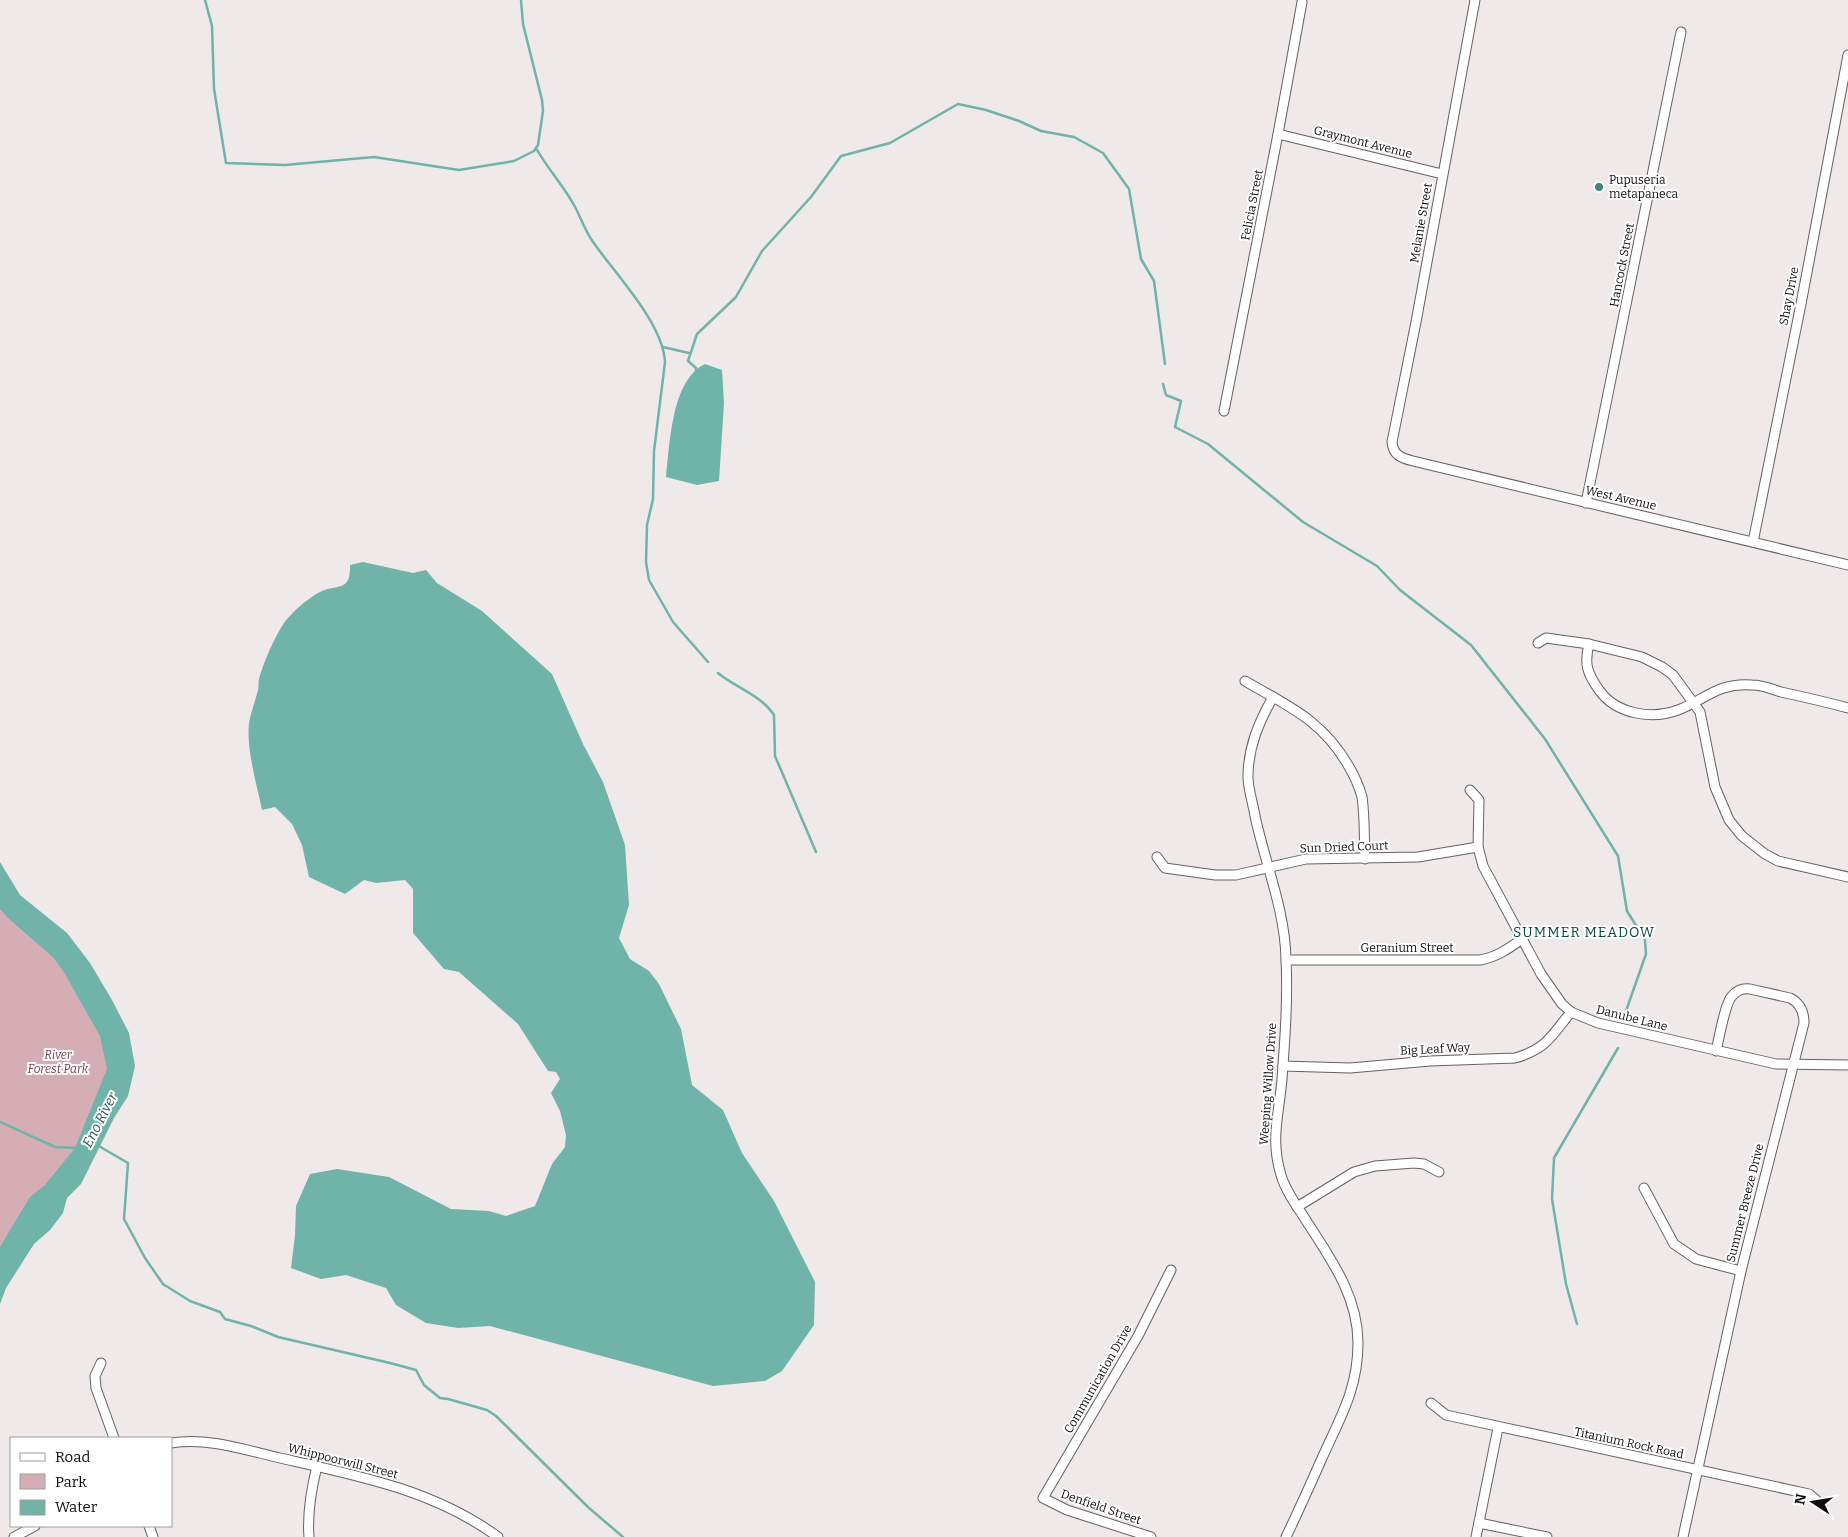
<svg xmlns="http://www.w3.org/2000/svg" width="1848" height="1537" font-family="Bitter,serif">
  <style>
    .green { fill: #d4adb5 }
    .water { fill: #6fb3a9 }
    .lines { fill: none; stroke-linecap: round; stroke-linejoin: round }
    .stream { stroke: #6fb3a9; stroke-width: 2.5 }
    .street-casing { stroke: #666061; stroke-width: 11 }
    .street { stroke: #fff; stroke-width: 9 }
    .poi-dot { fill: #42877d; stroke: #fff; stroke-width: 2 }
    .labels { text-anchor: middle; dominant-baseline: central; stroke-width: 4; stroke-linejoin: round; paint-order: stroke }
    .street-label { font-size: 12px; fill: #0f0d0d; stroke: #fff }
    .poi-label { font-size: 12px; fill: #0f0d0d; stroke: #fff; text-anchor: start }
    .park-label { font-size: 12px; font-style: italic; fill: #823b4f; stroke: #fff }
    .neighbourhood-label { font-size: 14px; letter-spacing: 1px; fill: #094740; stroke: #fff }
    .water-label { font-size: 14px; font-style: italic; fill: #225b53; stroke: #fff }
  </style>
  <rect width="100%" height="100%" fill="#f0e9ea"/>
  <path class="green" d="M0,883l80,88 40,84 -9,39 -111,173z"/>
  <g class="water">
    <path d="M705,364l17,6 2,33 -5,78 -22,4 -31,-8c4,-32 5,-97 39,-113z"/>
    <path d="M363,562l50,11 13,-3 11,13 45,28 70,63 31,70 20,38 22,63 4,60 -10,33 11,21 19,12 10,13 22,45 11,56 31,25 19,43 32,48 41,81 -1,43 -32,46 -17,10 -52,5 -223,-60 -32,2 -32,-5 -30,-18 -10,-17 -40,-13 -25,4 -30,-11 4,-33 1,-29 14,-32 27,-5 52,8 62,32 38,2 17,5 29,-10 17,-42 13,-17 1,-12 -6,-24 -9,-18 9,-14 -4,-7 -8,-1 -30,-47 -59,-52 -15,-3 -31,-36v-44l-8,-9 -29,3 -12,-3 -19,14 -36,-17 -7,-32 -10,-21 -17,-17 -13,3c-5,-25 -16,-61 -13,-87 2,-11 6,-21 9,-33 1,-3 0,-7 1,-11 4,-15 16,-43 25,-56 9,-12 21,-22 34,-30 17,-10 33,1 32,-28z"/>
    <path d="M0,862l20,33 47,38 23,30 22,37 17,33 6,33 -7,30 -14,22 -33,66 -14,14 -4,15 -13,17 -16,14 -28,44 -6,16v-57l30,-50 15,-12 30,-37 32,-79 -7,-33 -35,-62 -11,-16 -46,-40 -8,-9z"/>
  </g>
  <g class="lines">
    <g class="stream">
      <path d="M205,0l7,26 2,63 12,74 59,2 89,-8 85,13 55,-9 20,-10 4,-6 5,-34 -1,-11 -19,-76 -2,-24"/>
      <path d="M536,148c11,20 27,37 38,57 6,11 10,23 17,34 22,33 72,83 74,123l-11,89 -1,48 -6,26 -1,37 3,18 24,42 35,40"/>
      <path d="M663,347l26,6"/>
      <path d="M696,371v-3l-8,-7 9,-27 39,-37 26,-46 49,-54 30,-41 49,-13 68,-39 28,6 33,11 22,10 33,6 29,16 26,36 12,70 13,22 11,83"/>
      <path d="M1163,384l3,11 15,6 -6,26 33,17 95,78 74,44 23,24 71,55 74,94 73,117 9,55 18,29 1,14 -20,57"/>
      <path d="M718,673c18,15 43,22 56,42l1,41 41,96"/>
      <path d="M0,1122l55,25 22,1"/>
      <path d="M97,1145l31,18 -4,56 21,39 18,26 27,17 30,11 5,7 26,7 27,11 112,26 26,7 8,15 16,13 8,1 39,11 9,6 93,92 34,29"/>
      <path d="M1577,1324l-11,-40 -14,-85 2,-41 64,-110"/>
    </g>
    <g class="street-casing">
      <g id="street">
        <path d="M1475,0l-59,322 -24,120c1,13 9,16 21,19l435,104"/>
        <path d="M1278,134l164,40"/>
        <path d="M1224,411l54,-277 24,-132"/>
        <path d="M1586,503l95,-471"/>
        <path d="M1753,542l48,-238 47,-249"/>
        <path d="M1538,643l8,-5 43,6 53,13 20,10 11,8 27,37 15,75 14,33 13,16 23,18 13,7 70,16"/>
        <path d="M1589,644c-5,20 -2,29 10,46 17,24 52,30 79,20 27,-10 40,-28 74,-25 10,0 20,4 29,7 23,5 45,10 67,16"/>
        <path d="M1245,681c43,25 77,39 103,84 6,10 11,21 14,32 3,20 2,41 3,62"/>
        <path d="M1273,697c-14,25 -25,50 -25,80 0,12 5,26 7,39 10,47 30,94 31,143 2,39 -1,80 -4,120 -3,36 -12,60 -1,96 4,14 13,27 21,39 25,40 56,79 56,129 0,45 -17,73 -35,113 -12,27 -24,54 -37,81"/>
        <path d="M1470,790l9,10 -1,47 5,19 58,108 21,30 9,8 27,11 178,41 72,1"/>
        <path d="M1157,857l8,11 50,7h21l70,-16 112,-2 60,-10"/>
        <path d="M1286,960h194c17,-3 28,-11 42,-21"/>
        <path d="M1283,1066l67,2 80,-7 85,-3c32,-9 37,-23 56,-46"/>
        <path d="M1644,1188l30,56 22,15 45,12"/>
        <path d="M1297,1207l57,-35 21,-6 39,-3 10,1 15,8"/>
        <path d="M101,1363l-6,13 1,12 18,50"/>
        <path d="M1431,1403l15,12 363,79 13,11"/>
        <path d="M171,1443c37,-6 74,7 109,15 76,17 154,32 218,79"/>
        <path d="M1479,1523l68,14"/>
        <path d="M149,1526l4,11"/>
        <path d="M14,1537l21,-11"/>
        <path d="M309,1537c-2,-25 2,-47 8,-71"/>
        <path d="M1151,1537l-84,-27 -24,-12 95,-162 33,-66"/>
        <path d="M1476,1537l22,-109"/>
        <path d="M1683,1537l58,-266 63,-248c0,-12 -4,-20 -14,-25l-40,-9c-7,-1 -13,1 -18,7 -7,7 -13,43 -16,55"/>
      </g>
    </g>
    <use href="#street" class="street"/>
  </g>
  <circle class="poi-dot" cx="1599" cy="187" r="5"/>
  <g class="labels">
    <g class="street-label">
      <text transform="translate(1363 142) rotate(14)">Graymont Avenue</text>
      <text transform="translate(1252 205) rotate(-79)">Felicia Street</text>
      <text transform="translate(1421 223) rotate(-80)">Melanie Street</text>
      <text transform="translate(1622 265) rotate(-79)">Hancock Street</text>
      <text transform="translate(1789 296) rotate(-79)">Shay Drive</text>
      <text transform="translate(1621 498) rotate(13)">West Avenue</text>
      <text transform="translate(1344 847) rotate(-2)">Sun Dried Court</text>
      <text x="1407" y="948">Geranium Street</text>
      <text transform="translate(1632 1018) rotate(14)">Danube Lane</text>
      <text transform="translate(1435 1049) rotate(-3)">Big Leaf Way</text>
      <text transform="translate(1268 1084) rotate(-86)">Weeping Willow Drive</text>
      <text transform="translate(1745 1203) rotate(-76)">Summer Breeze Drive</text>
      <text transform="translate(1098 1379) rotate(-60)">Communication Drive</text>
      <text transform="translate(1629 1443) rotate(12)">Titanium Rock Road</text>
      <text transform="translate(343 1461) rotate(14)">Whippoorwill Street</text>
      <text transform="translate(1101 1507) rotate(19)">Denfield Street</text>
    </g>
    <g class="poi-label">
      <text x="1609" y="180">Pupuseria<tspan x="1609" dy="14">metapaneca</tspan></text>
    </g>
    <g class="park-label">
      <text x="58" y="1055">River<tspan x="58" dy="14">Forest Park</tspan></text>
    </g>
    <g class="neighbourhood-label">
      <text x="1584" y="932">SUMMER MEADOW</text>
    </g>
    <g class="water-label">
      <text transform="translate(100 1120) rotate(-63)">Eno River</text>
    </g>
  </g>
  <rect x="10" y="1437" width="162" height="90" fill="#ffffff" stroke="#9f9e9e"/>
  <rect x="20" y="1453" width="25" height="8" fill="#ffffff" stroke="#9f9e9e"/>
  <text x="55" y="1462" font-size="15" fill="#0f0d0d">Road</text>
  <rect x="20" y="1474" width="25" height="15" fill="#d4adb5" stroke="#9f9e9e"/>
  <text x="55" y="1487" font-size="15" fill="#0f0d0d">Park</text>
  <rect x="20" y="1500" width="25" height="15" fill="#6fb3a9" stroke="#9f9e9e"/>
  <text x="55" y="1512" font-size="15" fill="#0f0d0d">Water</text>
  <g transform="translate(1813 1502) rotate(282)" stroke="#ffffff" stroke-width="4" paint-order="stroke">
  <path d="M0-4L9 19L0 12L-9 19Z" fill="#0f0d0d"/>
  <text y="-8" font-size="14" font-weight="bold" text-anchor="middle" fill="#0f0d0d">N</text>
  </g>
</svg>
